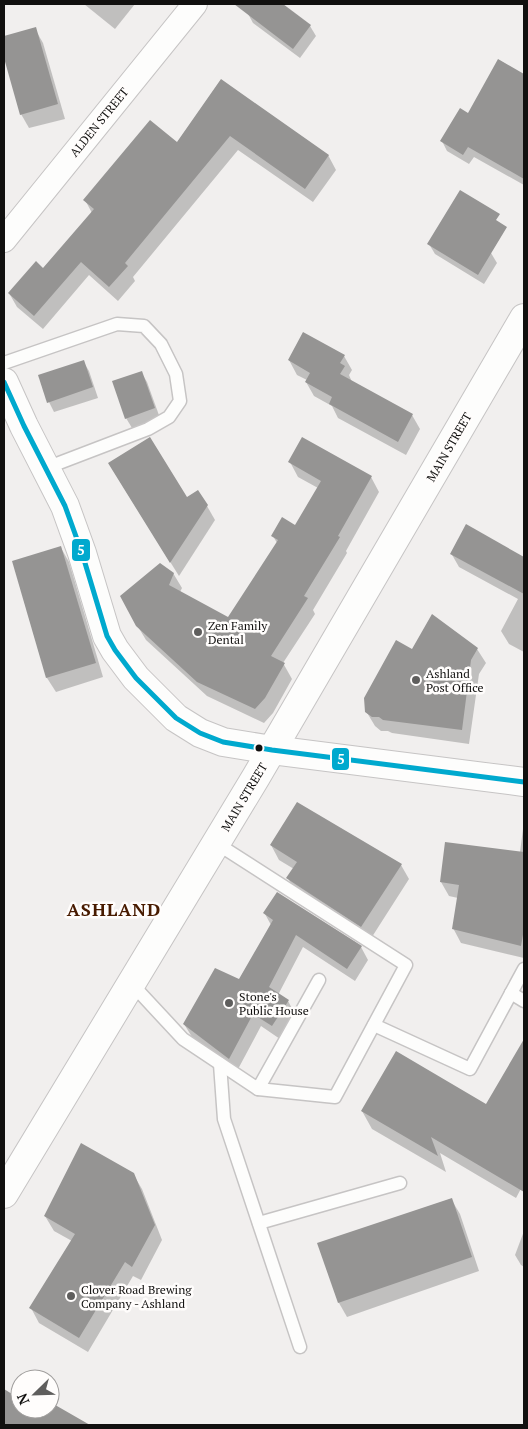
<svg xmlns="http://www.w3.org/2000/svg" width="528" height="1429" font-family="'PT Serif',serif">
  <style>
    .shadow { fill: #0003 }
    .building { fill: #959493 }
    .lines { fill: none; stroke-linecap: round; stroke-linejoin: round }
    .service-casing { stroke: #c6c4c4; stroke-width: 15 }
    .minor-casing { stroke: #c6c4c4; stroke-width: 26 }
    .tertiary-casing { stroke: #c6c4c4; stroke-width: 30 }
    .secondary-casing { stroke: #c6c4c4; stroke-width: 30 }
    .service { stroke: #fdfdfc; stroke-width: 12 }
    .minor { stroke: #fdfdfc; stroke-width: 24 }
    .tertiary { stroke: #fdfdfc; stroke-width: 28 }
    .secondary { stroke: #fdfdfc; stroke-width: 28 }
    .bus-1-casing { stroke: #fffdfc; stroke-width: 9 }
    .bus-1 { stroke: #00a9ce; stroke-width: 5 }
    .poi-dot { fill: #5f5e5d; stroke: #fffdfc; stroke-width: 2 }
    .bus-dot { fill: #11100f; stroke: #fffdfc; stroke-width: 2 }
    .labels { text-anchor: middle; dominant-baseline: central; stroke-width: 5; stroke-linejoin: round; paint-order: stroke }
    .street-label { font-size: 12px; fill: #11100f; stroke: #fffdfc }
    .poi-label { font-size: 12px; fill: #11100f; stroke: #fffdfc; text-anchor: start }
    .district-label { font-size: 18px; font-weight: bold; letter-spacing: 1px; fill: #481b00; stroke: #fffdfc }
    .line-badge { stroke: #fffdfc; stroke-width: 2 }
    .badge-label { font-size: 14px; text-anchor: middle; font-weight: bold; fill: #fff }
  </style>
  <rect width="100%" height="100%" fill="#f1efee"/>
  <g class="shadow">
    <path d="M84,4h51l-20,25z"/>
    <path d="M254,4h28l28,22 6,10 -16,22 -47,-35 -6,-11z"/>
    <path d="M35,29l8,14 22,76 -36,9 -8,-14 -17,-60v-16z"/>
    <path d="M499,60l25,15v110l-50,-28 -5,7 -22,-13 -5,-10 26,-26z"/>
    <path d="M221,80l107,75 8,15 -23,32 -75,-52 -105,127 2,4 -17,20 -29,-26 -46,54 -26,-22 -8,-14 34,-24 49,-56 -7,-13 92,-57z"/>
    <path d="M429,244l62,9 6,10 -13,21 -49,-30z"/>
    <path d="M344,356l8,14 -3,5 3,7 60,33 8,14 -14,26 -68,-37 -6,-12 -18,-10 -8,-14 1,-2 -10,-5 -8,-15z"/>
    <path d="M83,361l6,10 9,27 -44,14 -5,-10z"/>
    <path d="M141,372l6,10 13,36 -28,10 -6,-10z"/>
    <path d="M290,462l81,15 8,15 -33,59 1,2 -34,57 2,4 -32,49 9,16 -19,34 -9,10 -57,-27 -61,-56 -9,-15 36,-52 9,15 -2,4 48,27 49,-76 -4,-7 23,-9 22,-39 -20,-11z"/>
    <path d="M118,478l89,28 8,14 -36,56z"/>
    <path d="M466,526l58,32v94l-15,-8 -8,-13 17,-32 -59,-32 -8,-14z"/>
    <path d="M61,548l8,14 34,115 -47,15 -9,-14 -34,-116z"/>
    <path d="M433,616l44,33 9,14 -7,11 -10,70 -77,-11 -4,-2h-7l-6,-5 -9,-15 46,-61z"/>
    <path d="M523,829l1,1v128l-63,-15 -8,-15 5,-30 -9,-2 -8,-14 79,-30z"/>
    <path d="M271,845l130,20 8,14 -39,61 -74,-47 -8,-15 6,-9 -15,-9z"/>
    <path d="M265,914l96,33 7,13 -13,21 -52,-34 -25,48 10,6 7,13 -15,25 -19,-13 -24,45 -45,-34 -8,-13 55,-44 32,-55z"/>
    <path d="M524,1042v141l-8,15 -76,-45 6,19 -74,-43 -10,-18 125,-5z"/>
    <path d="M133,1174l9,15 20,51 -21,40 -8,-4 -45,76 -49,-29 -8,-15 41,-67 -18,-10 -9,-15z"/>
    <path d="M451,1199l9,15 19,57 -132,46 -8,-14 -20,-59z"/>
    <path d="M524,1231v36l-3,-2 -6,-10z"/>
    <path d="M20,1387v22h30v-5l37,21h-83v-34l8,4z"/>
  </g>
  <g class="building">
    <path d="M234,4h49l28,21 -18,24z"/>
    <path d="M36,27l22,77 -38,11 -16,-57v-22z"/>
    <path d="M498,59l26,15v105l-56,-32 -5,8 -23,-14 20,-33 8,5z"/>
    <path d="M221,79l108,76 -24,34 -75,-53 -105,127 3,3 -19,21 -28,-25 -47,54 -26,-23 28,-32 7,7 51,-59 -11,-9 67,-80 27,22z"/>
    <path d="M460,190l40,24 -4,6 11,7 -29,48 -51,-31z"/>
    <path d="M303,332l42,23 -5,8 5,3 -5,8 73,40 -15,28 -69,-38 3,-7 -27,-15 5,-9 -22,-13z"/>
    <path d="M84,360l9,27 -46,16 -9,-28z"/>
    <path d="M142,371l13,37 -30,11 -13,-38z"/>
    <path d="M150,437l37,60 11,-7 10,15 -38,58 -62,-100z"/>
    <path d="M302,437l70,39 -34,60 2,1 -36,59 4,2 -37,58 14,7 -20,35 -10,11 -58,-27 -61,-56 -16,-30 40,-33 14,10 -5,12 59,32 50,-77 -7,-4 11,-19 13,8 26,-44 -33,-19z"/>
    <path d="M466,524l58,33v37l-74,-40z"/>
    <path d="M61,546l35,117 -50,15 -34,-117z"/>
    <path d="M432,614l46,34 -7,12 -9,70 -79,-10 -4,-3h-7l-7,-5 -1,-14 32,-58 16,9z"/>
    <path d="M297,802l105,62 -41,63 -75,-49 11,-16 -27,-17z"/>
    <path d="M445,842l79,10v77l-3,17 -69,-17 7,-44 -19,-3z"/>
    <path d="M277,892l85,54 -15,23 -51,-34 -27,52 20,13 -17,26 -19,-12 -24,45 -46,-35 32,-56 24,11 34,-59 -10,-7z"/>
    <path d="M524,1039v153l-93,-55 7,19 -77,-45 35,-60 90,53z"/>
    <path d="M81,1143l53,30 21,52 -23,42 -7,-5 -46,76 -50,-30 46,-74 -31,-18z"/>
    <path d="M452,1198l20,59 -134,46 -21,-60z"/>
    <path d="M17,1384l3,1v24h30v-7l40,23h-86v-36l8,5z"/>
  </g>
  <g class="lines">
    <g class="service-casing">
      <g id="service">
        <path d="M4,363l113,-39 27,2 17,18 15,30 4,27 -11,16 -21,12 -102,39"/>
        <path d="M216,843l190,122 -71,132 -77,-8"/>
        <path d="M131,983l52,56 75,50 61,-109"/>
        <path d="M511,993l13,8"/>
        <path d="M374,1025l96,44 54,-100"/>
        <path d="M220,1064l4,55 76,228"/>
        <path d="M259,1223l141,-40"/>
      </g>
    </g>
    <g class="minor-casing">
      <path id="minor" d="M4,240l191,-236"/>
    </g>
    <g class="tertiary-casing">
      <path id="tertiary" d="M4,382l20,44 41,80 17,47 25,83 8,14 21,28 40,40 24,15 23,9 49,8 252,32"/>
    </g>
    <g class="secondary-casing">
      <path id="secondary" d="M4,1194l252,-417 268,-459"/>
    </g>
    <use href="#service" class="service"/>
    <use href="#minor" class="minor"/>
    <use href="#tertiary" class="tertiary"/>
    <use href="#secondary" class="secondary"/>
    <g class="bus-1-casing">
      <path id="bus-1" d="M4,382l20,44 41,80 17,47 25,83 8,14 21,28 40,40 24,15 23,9 49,8 252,32"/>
    </g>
    <use href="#bus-1" class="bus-1"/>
  </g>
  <g class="poi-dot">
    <circle cx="198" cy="632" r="5"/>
    <circle cx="416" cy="680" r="5"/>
    <circle cx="229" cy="1003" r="5"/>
    <circle cx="71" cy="1296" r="5"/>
  </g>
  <circle class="bus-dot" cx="259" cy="748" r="4.5"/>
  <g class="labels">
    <g class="street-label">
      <text transform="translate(99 122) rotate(-51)">ALDEN STREET</text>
      <text transform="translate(449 447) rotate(-60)">MAIN STREET</text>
      <text transform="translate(244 797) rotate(-59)">MAIN STREET</text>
    </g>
    <g class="poi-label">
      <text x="208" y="625">Zen Family<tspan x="208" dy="14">Dental</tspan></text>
      <text x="426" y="673">Ashland<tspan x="426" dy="14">Post Office</tspan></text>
      <text x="239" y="996">Stone's<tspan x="239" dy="14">Public House</tspan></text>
      <text x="81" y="1289">Clover Road Brewing<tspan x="81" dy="14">Company - Ashland</tspan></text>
    </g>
    <g class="district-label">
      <text x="114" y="909">ASHLAND</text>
    </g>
  </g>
  <g class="line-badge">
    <rect x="71" y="538" width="20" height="24" rx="5" fill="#00a9ce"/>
    <rect x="331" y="747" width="19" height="24" rx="5" fill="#00a9ce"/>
  </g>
  <g class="badge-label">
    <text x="81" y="555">5</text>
    <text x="341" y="764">5</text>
  </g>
  <rect width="528" height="1429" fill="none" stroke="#11100f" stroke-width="10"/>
  <g transform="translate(35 1394) rotate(247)"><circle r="24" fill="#fffdfc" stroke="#a09e9d"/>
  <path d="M0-4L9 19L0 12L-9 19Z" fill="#5f5e5d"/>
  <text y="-8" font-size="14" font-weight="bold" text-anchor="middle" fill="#11100f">N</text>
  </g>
</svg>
